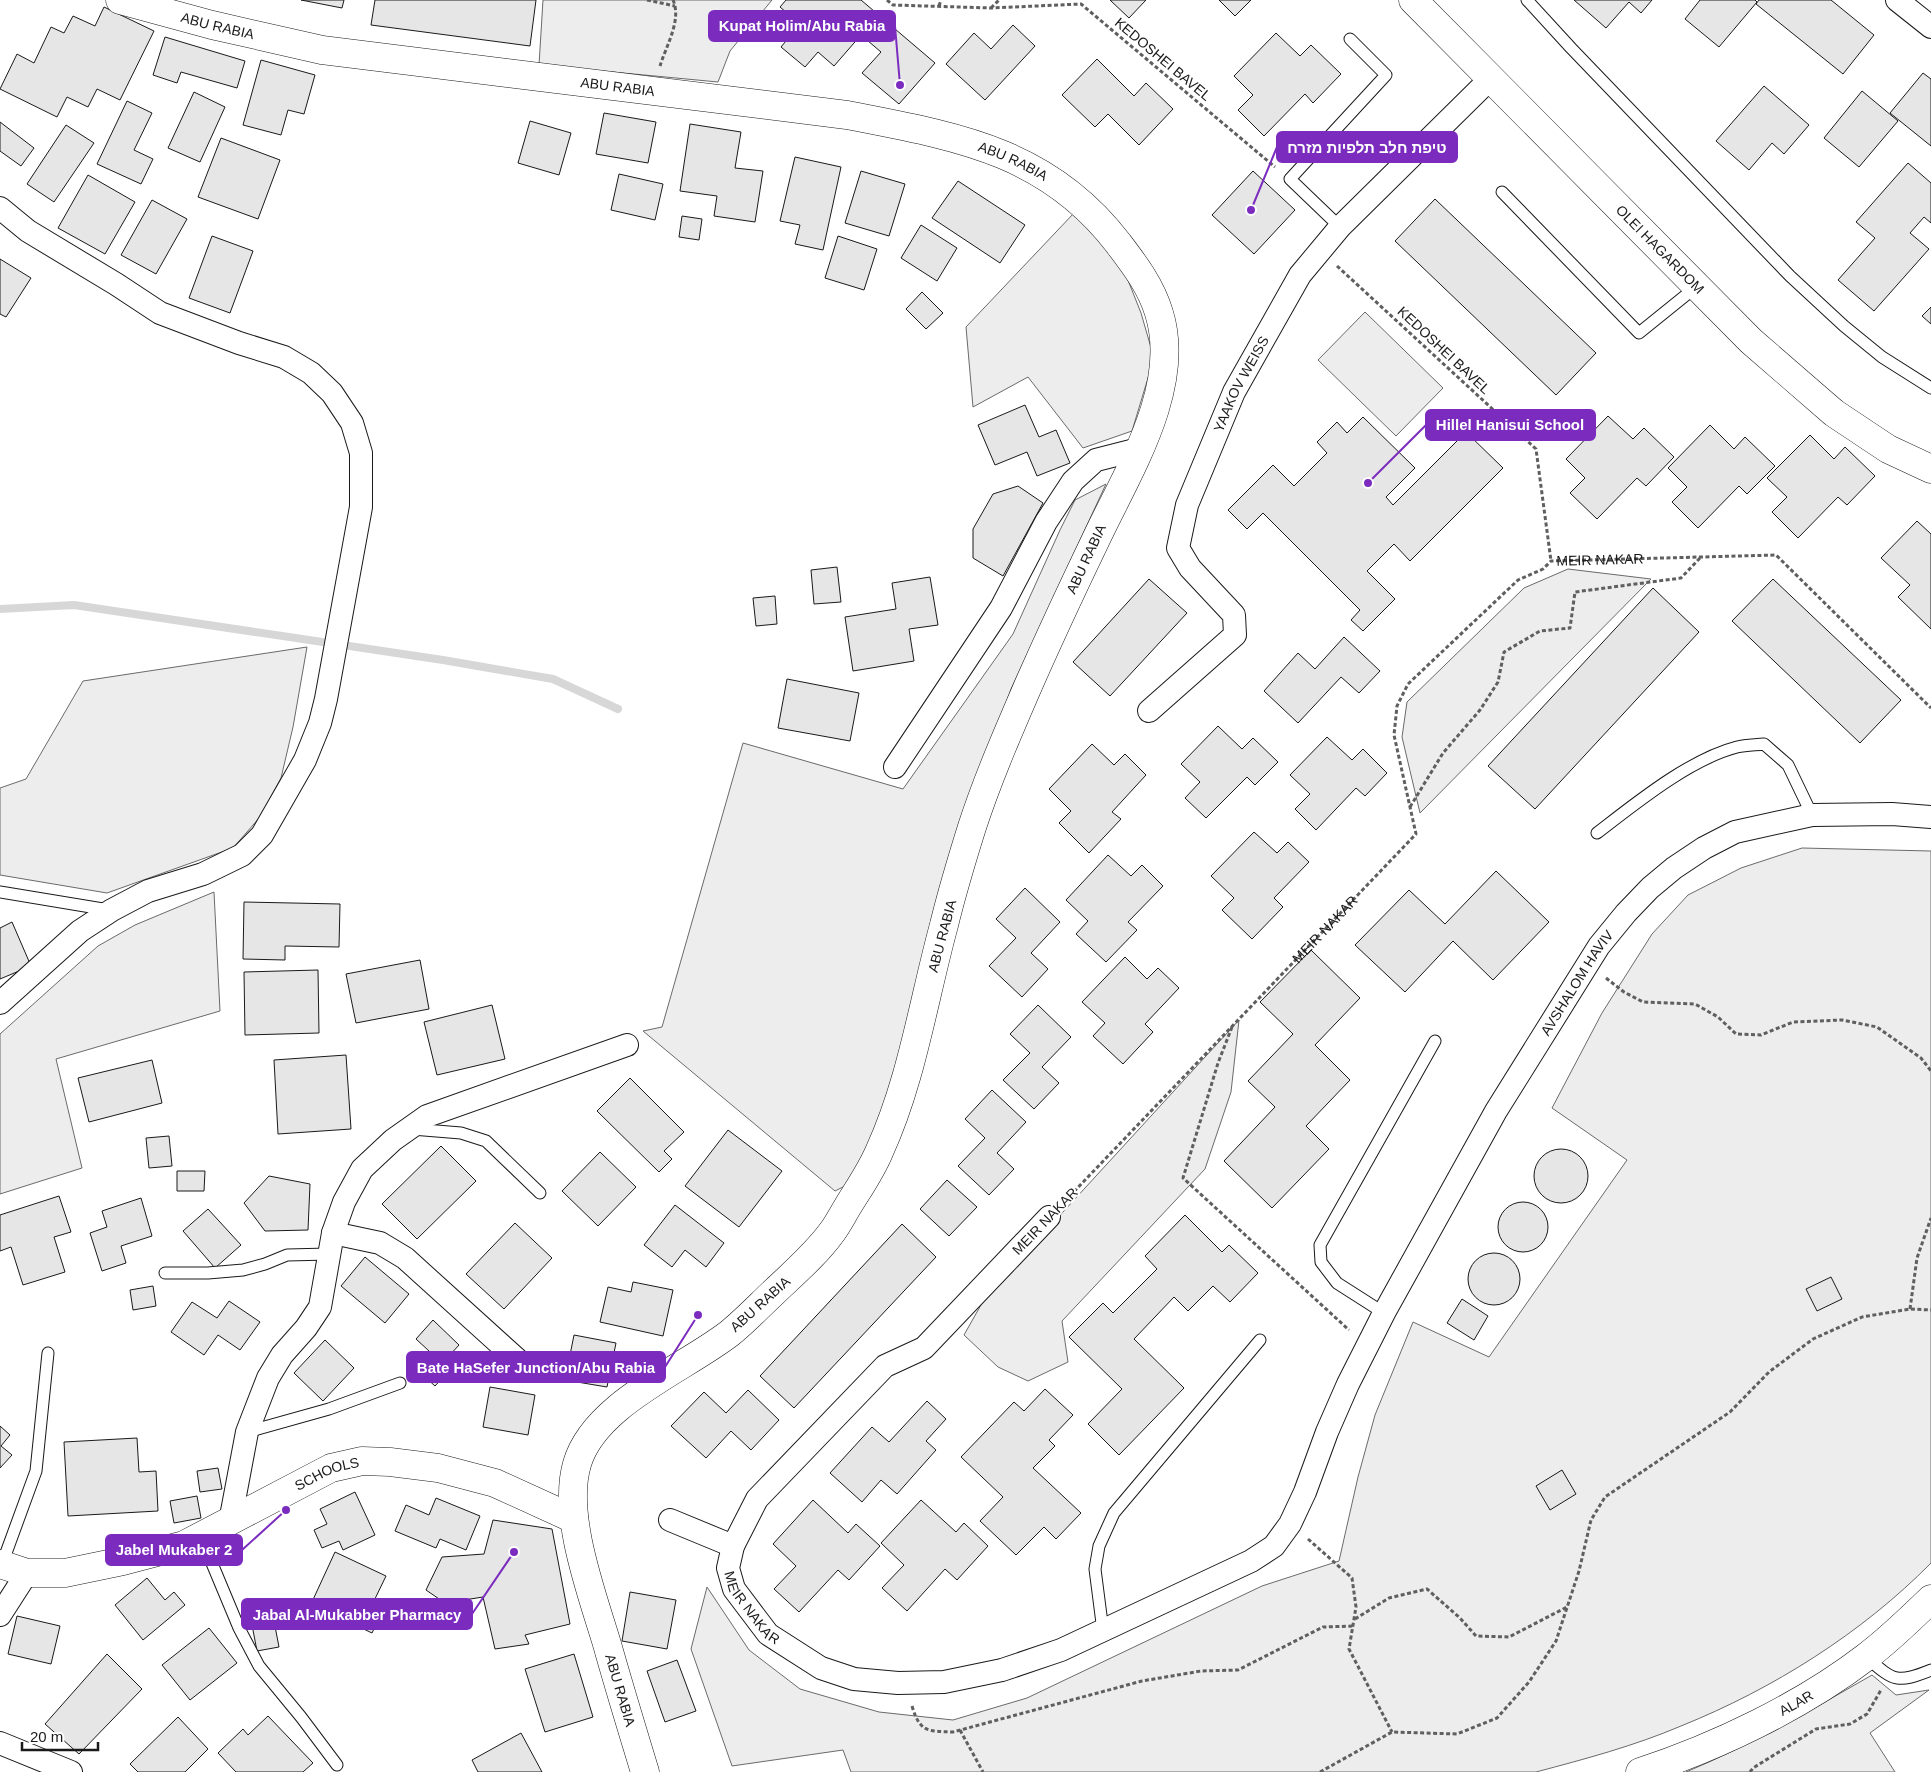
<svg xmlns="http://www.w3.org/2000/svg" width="1931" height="1772" font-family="Helvetica,Heebo,sans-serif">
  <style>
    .green { fill: #ededed; stroke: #6a6a6a }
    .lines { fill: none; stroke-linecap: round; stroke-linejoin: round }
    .stream { stroke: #d7d7d7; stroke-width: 8 }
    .building { fill: #e6e6e6; stroke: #1a1a1a }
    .service-casing { stroke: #1a1a1a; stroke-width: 13 }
    .minor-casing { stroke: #1a1a1a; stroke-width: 24 }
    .tertiary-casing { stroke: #1a1a1a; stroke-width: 29 }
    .path { stroke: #5f5f5f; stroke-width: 3; stroke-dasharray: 4 2.5; stroke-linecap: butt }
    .service { stroke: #fff; stroke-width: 11 }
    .minor { stroke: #fff; stroke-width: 22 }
    .tertiary { stroke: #fff; stroke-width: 28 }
    .labels { text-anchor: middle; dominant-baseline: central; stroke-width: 4; stroke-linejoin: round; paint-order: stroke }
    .street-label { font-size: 14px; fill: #1a1a1a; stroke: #fff }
    .leader { fill: none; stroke: #7b2cbf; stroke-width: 2 }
    .callout-dot { fill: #7b2cbf; stroke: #fff; stroke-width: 2 }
    .callout { fill: #7b2cbf; stroke: #7b2cbf; stroke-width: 2 }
    .callout-label { font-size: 15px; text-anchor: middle; font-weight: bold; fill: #fff }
  </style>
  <rect width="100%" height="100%" fill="#fff"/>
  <g class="green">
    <path d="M543,0h229l-42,51 -12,31 -179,-17z"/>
    <path d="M1074,213l46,47 21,53 13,45 -22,73 -49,17 -55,-71 -55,30 -7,-80z"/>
    <path d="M1365,312l78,76 -47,48 -78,-76z"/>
    <path d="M1106,484l-95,205 -51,142 -72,272 -39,81 -14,7 -192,-160 19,-4 81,-284 160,46 110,-155 47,-104 15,-30z"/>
    <path d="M1568,569l83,10 -231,234 -18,-76 5,-35 117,-114z"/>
    <path d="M307,647l-14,80 -12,51 -21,39 -27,31 -126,45 -107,-18v-87l26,-9 57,-98z"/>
    <path d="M1802,848l129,3v712c-69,70 -158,126 -250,163 -47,20 -96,33 -145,46h-685l-8,-22 -111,16 -41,-117 16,-62 42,63 51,39 79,23 74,8 74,-22 235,-112 77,-25 19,-84 17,-62 38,-93 76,35 138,-197 -75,-52 50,-95 50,-79 36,-39 53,-27z"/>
    <path d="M214,892l6,119 -164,48 26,109 -82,26v-160l98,-88 37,-21z"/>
    <path d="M1239,1020l-8,72 -26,77 -143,152 6,41 -40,19 -30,-14 -34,-32 22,-39z"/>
    <path d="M1872,1675l24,20 33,-5 -59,43 25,39h-209c65,-27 125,-62 186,-97z"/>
  </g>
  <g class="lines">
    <path class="stream" d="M0,609l74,-4 369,55 110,19 65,30"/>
  </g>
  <g class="building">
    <path d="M301,0h43l-2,8z"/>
    <path d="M375,0h161l-6,46 -159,-21z"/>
    <path d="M786,0h75l74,63 -36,41 -37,-31 19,-21 -20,-17 -27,31 -16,-14 -13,15 -24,-20 19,-23 -20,-17z"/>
    <path d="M1110,0h36l-17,18z"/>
    <path d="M1219,0h32l-16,16z"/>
    <path d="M1574,0h78l-11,13 -12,-11 -23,26z"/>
    <path d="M1700,0h55l2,2 -38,45 -34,-28z"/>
    <path d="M1759,0h72l43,35 -31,39 -87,-70z"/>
    <path d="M104,7l50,24 -34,69 -23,-11 -9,18 -21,-10 -10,20 -57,-28 17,-35 17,9 17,-36 13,6 9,-17 22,10z"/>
    <path d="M1013,25l22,21 -50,54 -39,-36 28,-31 17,16z"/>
    <path d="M1276,33l24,23 11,-11 30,29 -28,29 -8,-9 -41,42 -26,-26 15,-15 -19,-19z"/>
    <path d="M165,37l80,24 -8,27 -56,-16 -4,11 -24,-8z"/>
    <path d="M1097,59l37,37 12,-13 27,26 -34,36 -31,-31 -13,13 -33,-32z"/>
    <path d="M261,60l54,15 -11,39 -16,-4 -7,25 -38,-10z"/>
    <path d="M1923,73l8,6v67l-41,-33z"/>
    <path d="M1764,86l45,39 -25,29 -12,-11 -23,27 -33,-29z"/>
    <path d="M1862,91l36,30 -39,46 -35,-29z"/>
    <path d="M194,92l31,15 -25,55 -32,-14z"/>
    <path d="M127,101l25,12 -18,37 19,9 -12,25 -44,-20z"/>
    <path d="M604,113l52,9 -8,41 -52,-9z"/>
    <path d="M530,121l41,12 -12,42 -41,-12z"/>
    <path d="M0,122l34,26 -13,18 -21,-15z"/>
    <path d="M690,124l51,8 -6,36 28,3 -8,51 -41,-6 3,-20 -37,-5z"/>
    <path d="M66,125l28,18 -40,59 -27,-18z"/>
    <path d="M221,138l59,22 -22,59 -60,-22z"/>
    <path d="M795,157l46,10 -18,83 -28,-6 5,-19 -20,-4z"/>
    <path d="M1908,163l23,20v40l-7,-6 -14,16 19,16 -55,62 -36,-31 37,-42 -19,-16z"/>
    <path d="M861,171l44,13 -16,52 -44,-13z"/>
    <path d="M1253,171l42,39 -41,44 -42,-39z"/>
    <path d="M619,174l44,10 -8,36 -44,-10z"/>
    <path d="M88,175l47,27 -30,52 -47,-26z"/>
    <path d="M958,181l67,44 -25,38 -68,-45z"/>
    <path d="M1435,199l161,154 -40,42 -161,-154z"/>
    <path d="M152,200l35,19 -31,55 -35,-19z"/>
    <path d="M682,216l20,3 -3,21 -20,-3z"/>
    <path d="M921,225l36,23 -20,33 -36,-23z"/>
    <path d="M212,236l41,15 -23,62 -41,-15z"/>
    <path d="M838,236l39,13 -13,41 -39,-12z"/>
    <path d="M0,259l31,19 -25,39 -6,-3z"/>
    <path d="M922,292l21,21 -17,16 -20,-20z"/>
    <path d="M1931,307v17l-9,-8z"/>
    <path d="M1025,405l14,32 17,-7 14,33 -33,13 -10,-24 -32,13 -17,-40z"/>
    <path d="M1608,416l25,23 11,-11 30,29 -28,29 -9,-8 -40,41 -27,-26 15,-15 -19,-19z"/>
    <path d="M1363,417l52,51 -29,29 7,8 73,-73 37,36 -93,93 -16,-17 -27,27 28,28 -32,32 -12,-11 9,-10 -97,-97 -16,16 -19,-19 45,-45 21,21 33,-33 -10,-11 20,-20 10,11z"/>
    <path d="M1710,425l24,24 11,-12 30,29 -28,28 -8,-8 -41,42 -26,-26 15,-15 -19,-19z"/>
    <path d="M1810,435l24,24 11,-12 30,29 -28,29 -9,-8 -40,41 -26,-26 15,-15 -20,-19z"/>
    <path d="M1018,486l25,17 -40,73 -30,-18v-29l20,-35z"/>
    <path d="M1917,521l14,13v95l-33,-32 12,-12 -29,-27z"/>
    <path d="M837,567l4,35 -27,2 -3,-34z"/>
    <path d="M930,577l8,48 -29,4 5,32 -61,10 -8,-54 51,-8 -4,-26z"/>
    <path d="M1149,579l38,34 -77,83 -37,-34z"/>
    <path d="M1773,579l128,121 -41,43 -128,-122z"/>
    <path d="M1653,588l46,44 -164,177 -47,-43z"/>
    <path d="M775,596l2,28 -21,2 -3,-28z"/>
    <path d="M1344,637l36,34 -21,22 -18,-16 -43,46 -34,-32 34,-38 17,16z"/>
    <path d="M787,679l72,14 -9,48 -72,-13z"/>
    <path d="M1218,726l24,23 11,-11 25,24 -23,23 -8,-8 -41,41 -21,-20 15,-16 -19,-18z"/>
    <path d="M1327,737l25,23 11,-11 24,24 -22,23 -9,-8 -40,42 -21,-21 15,-15 -20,-19z"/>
    <path d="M1092,744l22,21 11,-11 21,21 -34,37 9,7 -32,34 -30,-30 12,-12 -22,-22z"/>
    <path d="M1254,832l23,21 11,-11 21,20 -35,36 9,9 -31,32 -30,-29 12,-12 -23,-22z"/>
    <path d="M1108,855l23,21 11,-11 21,21 -35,36 9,8 -31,32 -30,-28 12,-13 -22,-21z"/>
    <path d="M1496,871l53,51 -56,58 -40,-39 -48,51 -50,-47 54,-55 36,34z"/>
    <path d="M1025,888l35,34 -29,31 17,16 -26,28 -33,-31 27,-28 -20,-19z"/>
    <path d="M244,902l96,2 -1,43 -54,-1v14l-42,-1z"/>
    <path d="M12,922l19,44 -31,13v-51z"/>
    <path d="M1311,950l49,48 -45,47 35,35 -44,46 23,23 -57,59 -48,-47 51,-54 -27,-26 45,-47 -33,-32z"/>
    <path d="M1125,957l22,22 11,-11 21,20 -34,36 8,8 -30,32 -30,-28 12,-13 -23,-21z"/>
    <path d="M420,960l9,49 -73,14 -10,-49z"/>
    <path d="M318,970l1,63 -74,2 -1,-63z"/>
    <path d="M492,1005l13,54 -68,16 -13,-53z"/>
    <path d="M1038,1005l33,32 -29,30 17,16 -25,26 -31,-29 27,-27 -20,-19z"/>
    <path d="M346,1055l5,74 -73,5 -4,-74z"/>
    <path d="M152,1060l10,43 -73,19 -11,-44z"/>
    <path d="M630,1078l54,54 -20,19 8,8 -13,13 -62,-61z"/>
    <path d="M992,1090l34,32 -29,31 17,16 -25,26 -31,-29 27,-28 -20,-19z"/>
    <path d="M728,1130l54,41 -43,56 -54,-41z"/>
    <path d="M169,1136l3,30 -23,2 -3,-30z"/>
    <path d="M441,1146l35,35 -59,58 -35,-35z"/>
    <circle cx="1561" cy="1176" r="27"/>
    <path d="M600,1152l36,35 -38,39 -36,-35z"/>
    <path d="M177,1171h28l-1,20h-27z"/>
    <path d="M269,1176l41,8 -2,46 -43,1 -21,-28z"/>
    <path d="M947,1180l30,27 -28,29 -29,-27z"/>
    <path d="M59,1196l12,36 -17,5 11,35 -42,13 -12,-38 -11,4v-36z"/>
    <path d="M141,1198l11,38 -31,10 5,17 -24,8 -12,-38 17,-6 -5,-16z"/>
    <circle cx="1523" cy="1227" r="25"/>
    <path d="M675,1205l49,38 -18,24 -21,-17 -13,17 -28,-22z"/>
    <path d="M208,1209l33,36 -26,23 -32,-37z"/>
    <path d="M1185,1215l37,37 7,-7 29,28 -28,29 -17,-16 -25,25 -14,-14 -40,42 50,49 -65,67 -31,-31 34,-35 -53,-52 34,-34 10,10 44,-44 -12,-13z"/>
    <path d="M515,1223l37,35 -48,51 -38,-35z"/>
    <path d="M902,1224l34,33 -142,151 -34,-32z"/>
    <circle cx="1494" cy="1279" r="26"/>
    <path d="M365,1257l44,37 -24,29 -44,-37z"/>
    <path d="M1831,1277l11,22 -25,12 -11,-22z"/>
    <path d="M633,1282l40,8 -10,46 -63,-14 8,-35 23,5z"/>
    <path d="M153,1286l3,20 -23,4 -3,-20z"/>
    <path d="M1462,1299l26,17 -14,24 -27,-17z"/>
    <path d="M229,1301l31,21 -20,28 -22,-15 -14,20 -33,-23 21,-30 25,16z"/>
    <path d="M433,1320l26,25 -10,11 7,7 -21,23 -21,-19 15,-16 -13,-12z"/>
    <path d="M574,1335l42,8 -9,44 -42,-7z"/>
    <path d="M325,1340l29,28 -31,33 -29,-28z"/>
    <path d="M490,1387l45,8 -7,40 -45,-8z"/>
    <path d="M1045,1389l28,26 -24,25 6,6 -22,22 48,45 -25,26 -12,-12 -28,28 -36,-34 23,-24 -42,-40 53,-55 10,9z"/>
    <path d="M748,1390l31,30 -28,30 -20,-19 -25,27 -35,-32 33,-34 22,21z"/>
    <path d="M927,1401l19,18 -20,22 10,9 -39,44 -16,-14 -19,22 -32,-29 42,-46 17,15z"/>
    <path d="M0,1426l10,9 -9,11 11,9 -12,13z"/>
    <path d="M137,1438l2,34 17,-1 2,40 -90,5 -4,-74z"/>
    <path d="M218,1468l4,21 -22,3 -3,-21z"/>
    <path d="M1562,1470l14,24 -26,16 -14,-24z"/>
    <path d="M355,1492l20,43 -32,15 -4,-9 -17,7 -8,-18 13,-6 -7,-15z"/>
    <path d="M197,1496l4,22 -27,5 -4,-22z"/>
    <path d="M436,1498l44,18 -14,34 -26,-11 -4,9 -41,-17 11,-26 23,10z"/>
    <path d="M813,1500l35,33 8,-9 24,22 -31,34 -11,-10 -39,42 -25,-23 22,-23 -23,-22z"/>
    <path d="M921,1500l35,32 8,-9 24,23 -31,34 -12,-11 -38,42 -25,-23 22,-23 -23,-22z"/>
    <path d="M493,1520l59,9 18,95 -45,11 4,9 -34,5 -12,-52 -38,6 -19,-13 16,-33 42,-3z"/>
    <path d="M335,1552l51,24 -14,29 11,5 -11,23 -61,-29z"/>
    <path d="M147,1578l18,22 9,-8 11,13 -42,35 -28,-35z"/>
    <path d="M630,1592l46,8 -9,49 -45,-8z"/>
    <path d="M17,1616l43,10 -9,38 -43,-10z"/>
    <path d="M274,1621l5,26 -22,4 -5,-26z"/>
    <path d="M209,1628l28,35 -47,37 -28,-35z"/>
    <path d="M107,1654l35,35 -63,65 -34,-30z"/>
    <path d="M574,1654l19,63 -48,15 -20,-63z"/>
    <path d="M677,1660l19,51 -31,11 -18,-51z"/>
    <path d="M268,1716l45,47 -10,9h-67l-18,-19 25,-24 5,6z"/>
    <path d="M178,1717l30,32 -23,23h-47l-8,-8z"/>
    <path d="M521,1733l21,39h-64l-6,-12z"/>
  </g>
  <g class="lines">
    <g class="service-casing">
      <g id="service">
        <path d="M1527,0l44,48 219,228 54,50 38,31 49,31"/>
        <path d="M1502,192l137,141 57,-46"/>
        <path d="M1340,227l-50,-48 96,-104 -36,-36"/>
        <path d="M1597,833c39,-30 93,-74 140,-86 9,-2 19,-2 27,-3l24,21 24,50"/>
        <path d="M0,892l109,18"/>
        <path d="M412,1129l49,4 25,8 54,52"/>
        <path d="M165,1273h43l35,-3 22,-6 22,-9 42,-1"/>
        <path d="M1384,1313l-47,-30 -16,-21 -1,-17 115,-204"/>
        <path d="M247,1432l82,-23 71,-26"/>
        <path d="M201,1537l38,91 20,38 42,51 36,48"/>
        <path d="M2,1564l34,-93 12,-118"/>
        <path d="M1103,1631l-8,-62 4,-23 15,-33 146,-173"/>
        <path d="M1866,1657c28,24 30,27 65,13"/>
      </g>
    </g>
    <g class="minor-casing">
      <g id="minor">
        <path d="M1897,0l34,27"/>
        <path d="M0,208l28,23 88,53 44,29 79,30 45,14 27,16 21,20 20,30 9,30v54l-35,192 -6,24 -15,37 -43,75 -20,20 -39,19 -55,17 -36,19 -32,21 -80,72"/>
        <path id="s2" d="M1149,711l86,-76 -1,-20 -44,-47 -12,-20 9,-43 47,-113 66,-117 40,-48 151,-149"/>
        <path d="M895,767l106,-159 45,-86 27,-41 23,-21 43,-11"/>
        <path id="s3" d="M1049,1217l-125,131 -39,18 -128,133 -24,47 -5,22 6,21 34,45 53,34 33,11 44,4 46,-1 58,-12 59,-20 190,-89 23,-15 16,-22 15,-32 22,-60 21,-48 36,-71 112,-202 103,-165 27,-33 24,-25 24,-20 30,-20 31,-16 77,-17 80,-1 39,3"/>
        <path d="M333,1233l47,10 25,15 116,105"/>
        <path d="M670,1520l63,26"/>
        <path d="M230,1522l17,-90 21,-54 14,-23 24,-27 14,-21 13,-74 11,-31 18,-33 31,-29 34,-24 200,-71"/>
        <path d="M0,1615l27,-42"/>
        <path d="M0,1743l71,29"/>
      </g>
    </g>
    <g class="tertiary-casing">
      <g id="tertiary">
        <path id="s4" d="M120,0l92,25 110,25 525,65c107,21 200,35 271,128 16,21 33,43 41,70 23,73 -30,157 -61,222 -25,52 -50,105 -73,158 -19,44 -38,88 -53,134 -10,32 -20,65 -28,98 -21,77 -32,155 -65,227 -8,19 -20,36 -31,54 -5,8 -10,18 -16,26 -16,22 -37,40 -57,59 -15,14 -29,29 -45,42 -46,36 -136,71 -153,131 -15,51 15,130 30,180 12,43 25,85 38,128"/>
        <path id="s5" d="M1413,0l338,341 83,72 54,36 43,20"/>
        <path id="s6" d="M0,1564l27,9h38l58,-12 61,-16 147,-77 31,-7 28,1 48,6 57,15 79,36"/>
        <path id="s7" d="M1640,1772c77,-25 162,-66 226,-115 23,-17 44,-38 65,-58"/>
      </g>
    </g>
    <g class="path">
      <path d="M647,0l28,6"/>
      <path d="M887,0l6,5 98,3 90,-4 194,163"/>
      <path d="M939,6l2,-6"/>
      <path d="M991,8l8,-8"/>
      <path d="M660,66c6,-20 22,-46 13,-66"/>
      <path d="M1337,266l199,183 15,112"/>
      <path d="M1410,807l33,-54 37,-43 18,-28 6,-30 36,-21 30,-3 5,-36 106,-14 19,-20"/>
      <path d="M1606,978l18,14 19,10 52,2 23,13 18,17 25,1 32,-13 49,-2 35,7 44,31 10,13"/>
      <path d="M1232,1027l-14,36 -35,115 166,152"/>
      <path id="s1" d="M1065,1201l351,-367 -22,-99 3,-29 11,-22 110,-104 25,-11 8,-8 225,-6 155,153"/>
      <path d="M1910,1309l7,-51 14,-40"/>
      <path d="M1308,1539l44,39 4,29 -7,42 43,83"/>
      <path d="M1355,1619l34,-21 38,-9 33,29 16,18 33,1 58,-30"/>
      <path d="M912,1706c8,27 16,25 41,26l189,-51 59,-10 37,-1 85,-43 31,-1"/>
      <path d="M960,1730l23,42"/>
      <path d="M1320,1772l72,-40 65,2 40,-16 32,-36 27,-41 23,-70 12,-51 14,-23 125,-85 39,-40 44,-33 49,-22 48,-8 21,1"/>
      <path d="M1750,1772l3,-4 63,-39 34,-5 17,-10 14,-24"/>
    </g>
    <use href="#service" class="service"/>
    <use href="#minor" class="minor"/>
    <use href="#tertiary" class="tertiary"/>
  </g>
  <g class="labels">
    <g class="street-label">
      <text stroke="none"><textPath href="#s4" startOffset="101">ABU RABIA</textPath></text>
      <text transform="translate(1163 59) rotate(40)">KEDOSHEI BAVEL</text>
      <text stroke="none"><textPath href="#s4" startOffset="506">ABU RABIA</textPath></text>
      <text stroke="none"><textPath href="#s4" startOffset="910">ABU RABIA</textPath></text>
      <text stroke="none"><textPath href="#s5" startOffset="351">OLEI HAGARDOM</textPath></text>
      <text transform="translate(1444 350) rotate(43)">KEDOSHEI BAVEL</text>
      <text stroke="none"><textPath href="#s2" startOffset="399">YAAKOV WEISS</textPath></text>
      <text transform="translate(1086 559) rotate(-65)">ABU RABIA</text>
      <text stroke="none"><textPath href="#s1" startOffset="902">MEIR NAKAR</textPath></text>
      <text stroke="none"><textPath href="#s1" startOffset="376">MEIR NAKAR</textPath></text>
      <text transform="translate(942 936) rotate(-75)">ABU RABIA</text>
      <text stroke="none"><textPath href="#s3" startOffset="1750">AVSHALOM HAVIV</textPath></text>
      <text transform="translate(1045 1221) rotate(-46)">MEIR NAKAR</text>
      <text transform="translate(760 1304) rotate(-42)">ABU RABIA</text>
      <text stroke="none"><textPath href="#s6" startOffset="349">SCHOOLS</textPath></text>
      <text stroke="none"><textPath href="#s3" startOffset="531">MEIR NAKAR</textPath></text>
      <text stroke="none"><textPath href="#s4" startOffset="2694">ABU RABIA</textPath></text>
      <text stroke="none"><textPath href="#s7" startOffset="171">ALAR</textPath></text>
    </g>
  </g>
  <path class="leader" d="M900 85L895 26M1251 210L1277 147M1368 483L1426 425M698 1315L665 1367M286 1510L242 1550M514 1552L472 1614"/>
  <g class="callout-dot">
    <circle cx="900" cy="85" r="5"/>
    <circle cx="1251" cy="210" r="5"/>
    <circle cx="1368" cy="483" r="5"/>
    <circle cx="698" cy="1315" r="5"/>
    <circle cx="286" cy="1510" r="5"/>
    <circle cx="514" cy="1552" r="5"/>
  </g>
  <g class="callout">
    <rect x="709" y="11" width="186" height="30" rx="5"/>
    <rect x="1277" y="132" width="180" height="30" rx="5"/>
    <rect x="1426" y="410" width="169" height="30" rx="5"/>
    <rect x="407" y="1352" width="258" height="30" rx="5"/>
    <rect x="106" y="1535" width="136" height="30" rx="5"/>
    <rect x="242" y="1599" width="230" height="30" rx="5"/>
  </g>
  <g class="callout-label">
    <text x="802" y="31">Kupat Holim/Abu Rabia</text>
    <text x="1367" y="153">טיפת חלב תלפיות מזרח</text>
    <text x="1510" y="430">Hillel Hanisui School</text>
    <text x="536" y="1373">Bate HaSefer Junction/Abu Rabia</text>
    <text x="174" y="1555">Jabel Mukaber 2</text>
    <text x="357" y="1620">Jabal Al-Mukabber Pharmacy</text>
  </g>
  <path d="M22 1742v8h76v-8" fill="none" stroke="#1a1a1a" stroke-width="2.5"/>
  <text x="30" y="1742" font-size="15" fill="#1a1a1a" stroke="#ffffff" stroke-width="4" paint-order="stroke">20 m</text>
</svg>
